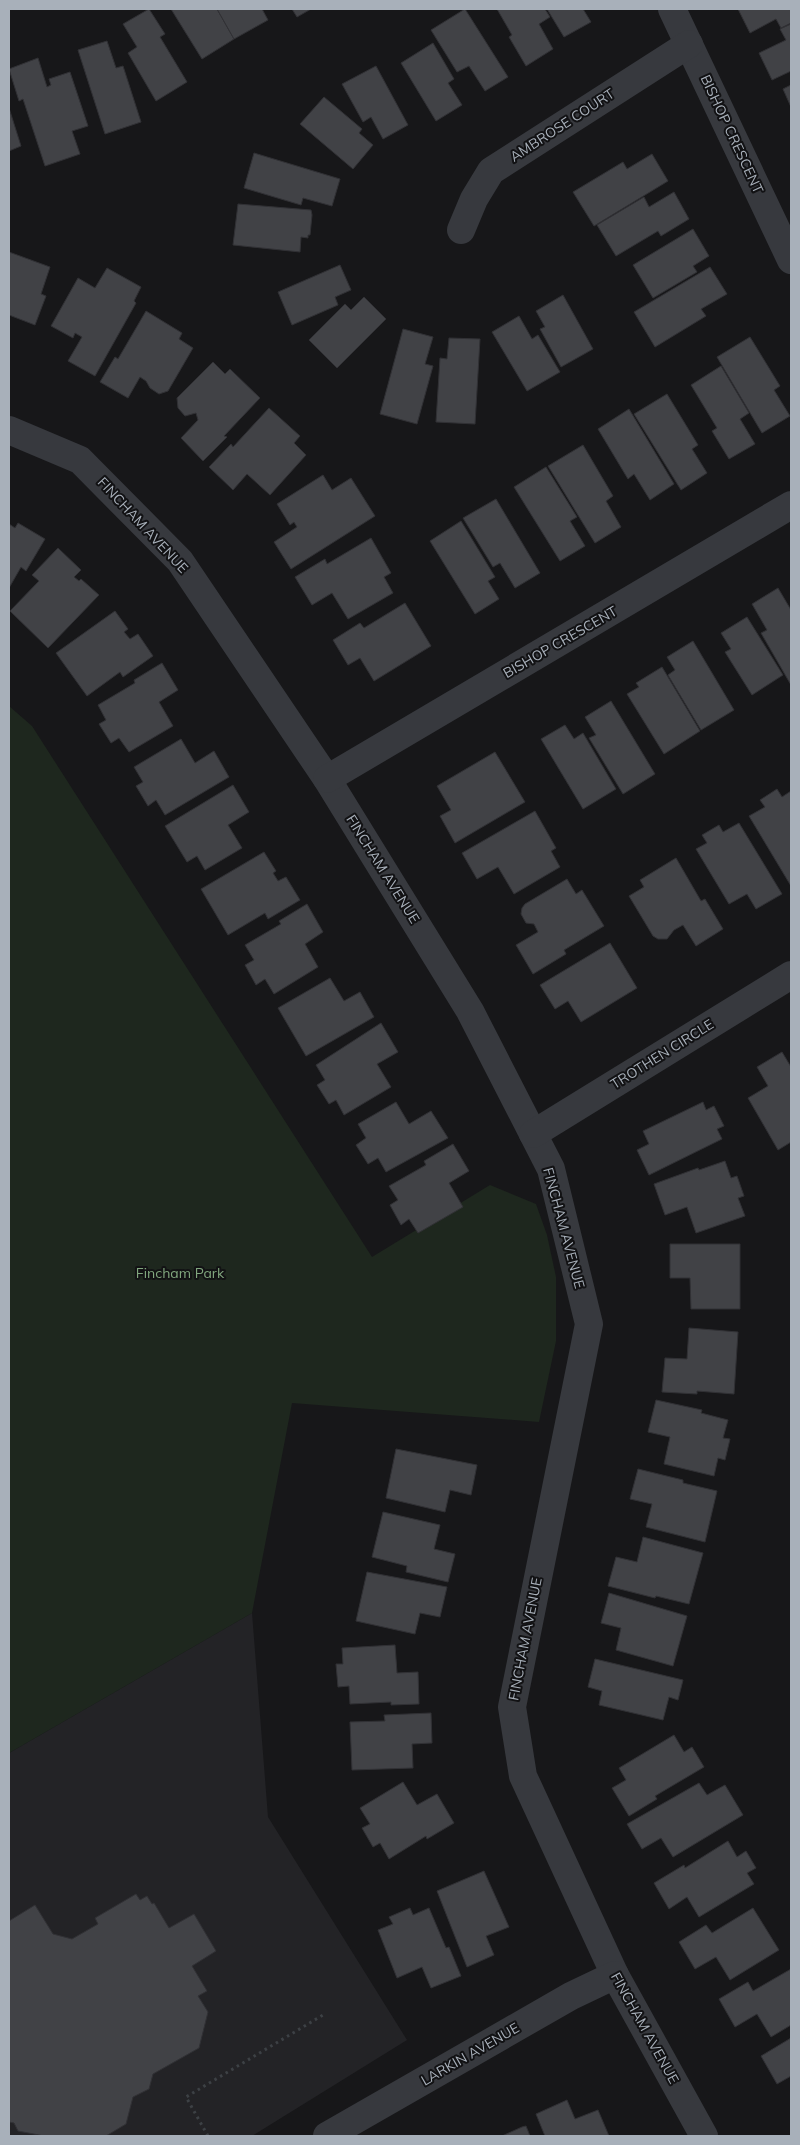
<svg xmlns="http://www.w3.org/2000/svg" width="800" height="2145" font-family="Mulish,sans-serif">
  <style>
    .built { fill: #232326 }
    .green { fill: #1e271e }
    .building { fill: #414246; stroke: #313135 }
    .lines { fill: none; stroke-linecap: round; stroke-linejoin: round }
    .path { stroke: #3d4145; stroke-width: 3; stroke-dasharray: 2.5 4; stroke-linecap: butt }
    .minor { stroke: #37393e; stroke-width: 28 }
    .labels { text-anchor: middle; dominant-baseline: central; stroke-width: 4; stroke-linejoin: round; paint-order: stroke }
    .street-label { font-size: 14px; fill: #a8b0ba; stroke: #121214 }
    .park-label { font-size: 14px; fill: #81a67e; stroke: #121214 }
  </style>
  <rect width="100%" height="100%" fill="#171719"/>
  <path class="built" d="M252,1613l16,204 139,223 -155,96h-243v-383z"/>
  <path class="green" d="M9,706l23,20 340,531 118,-72 46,19 11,31 9,42v64l-17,81 -247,-19 -40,210 -243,140z"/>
  <g class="building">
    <path d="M149,9l16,25 -5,3 27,45 -31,19 -28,-48 9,-6 -14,-23z"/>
    <path d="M171,9h46l17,30 -32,20z"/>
    <path d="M217,9h45l6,11 -34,19z"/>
    <path d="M292,9h19l-14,8z"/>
    <path d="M465,9l43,68 -23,14 -16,-25 -12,6 -26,-42z"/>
    <path d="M497,9h48l5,8 -11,7 14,25 -27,17 -17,-29 3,-2z"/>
    <path d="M547,9h36l8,13 -27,15z"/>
    <path d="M738,9h53v14l-10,5 -5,-9 -26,14z"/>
    <path d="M791,24v47l-19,9 -13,-27 27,-13 -6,-11z"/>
    <path d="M107,41l9,27 7,-2 18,56 -36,12 -27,-84z"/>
    <path d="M433,43l21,36 -6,4 14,22 -26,16 -35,-58z"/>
    <path d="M38,58l9,29 4,-2 -2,-6 21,-7 18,54 -16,5 8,23 -35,12 -22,-67 -4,2 -10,-32z"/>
    <path d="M376,66l32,59 -25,14 -12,-22 -8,5 -21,-38z"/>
    <path d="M791,85v22l-8,-18z"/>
    <path d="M324,97l38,32 -3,4 14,12 -20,24 -53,-45z"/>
    <path d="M9,108l12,38 -12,5z"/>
    <path d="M254,153l86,26 -8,27 -29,-8 -2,7 -57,-17z"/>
    <path d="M652,154l16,27 -74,45 -21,-34 50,-30 4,7z"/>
    <path d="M674,192l15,27 -28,17 -3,-5 -42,25 -19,-31 47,-28 5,10z"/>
    <path d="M238,204l73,6 1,5 -2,20h-2v3l-7,-1 -1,15 -67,-7z"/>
    <path d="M693,229l16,27 -16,10 4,6 -44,26 -20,-33z"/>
    <path d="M9,252l41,15 -9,27 5,2 -11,29 -26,-10v2z"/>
    <path d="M340,265l11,25 -16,7 3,8 -46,20 -14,-33z"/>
    <path d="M710,267l17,27 -26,15 5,7 -51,31 -21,-35z"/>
    <path d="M107,268l34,19 -7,14 2,2 -41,73 -27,-15 14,-24 -7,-4 -2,5 -22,-12 27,-48 17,10z"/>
    <path d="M563,295l30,54 -32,18 -21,-38 5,-2 -9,-16z"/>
    <path d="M364,297l22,22 -49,49 -28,-28 36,-36 6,6z"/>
    <path d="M146,311l36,22 -3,6 14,9 -25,43 -9,3 -9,-6 -4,-7 -6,-4 -12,21 -28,-16 15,-25 3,2z"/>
    <path d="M519,316l13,23 6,-4 22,37 -33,19 -35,-59z"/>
    <path d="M403,329l30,8 -8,27 8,2 -16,58 -37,-10z"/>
    <path d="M750,337l30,49 -6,4 16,26 -28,17 -45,-76z"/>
    <path d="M449,338l31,1 -5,85 -39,-2 4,-64 7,1z"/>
    <path d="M213,362l12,12 5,-5 30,29 -36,38 3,1 -24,24 -22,-23 17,-18 -2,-7 -11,3 -7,-8 -1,-10z"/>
    <path d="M721,366l28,47 -9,6 15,25 -26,15 -17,-28 5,-3 -26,-43z"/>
    <path d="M667,394l31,51 -6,4 15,24 -26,17 -47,-76z"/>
    <path d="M269,408l31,28 -6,7 12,12 -36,40 -23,-21 -14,16 -24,-23 22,-23 2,3z"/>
    <path d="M629,409l45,75 -24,16 -16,-26 -6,5 -30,-50z"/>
    <path d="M583,445l30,51 -7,5 15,26 -26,16 -47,-77z"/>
    <path d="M546,467l31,50 -7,4 15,25 -25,15 -46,-74z"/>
    <path d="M323,475l9,15 19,-12 24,38 -84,53 -17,-27 23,-15 -3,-5 -4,3 -13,-21z"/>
    <path d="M496,499l44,74 -25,15 -15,-25 -7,4 -30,-49z"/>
    <path d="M461,521l34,56 -7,4 11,18 -24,15 -45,-73z"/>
    <path d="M18,523l27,16 -19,32 -5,-4 -12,21v-64l6,4z"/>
    <path d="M371,538l20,35 -7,4 9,16 -45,26 -16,-26 -20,12 -17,-28 30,-18 2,5z"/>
    <path d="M58,548l23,22 -7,7 5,4 2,-2 18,16 -51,53 -38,-37 29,-30 -7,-6z"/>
    <path d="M778,588l13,22v75l-30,-52 6,-3 -15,-26z"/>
    <path d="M405,603l26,43 -57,35 -14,-23 -12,7 -15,-25 27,-17 4,5z"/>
    <path d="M115,611l13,18 -4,3 6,7 8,-5 15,22 -30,21 -3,-5 -33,24 -31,-43z"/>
    <path d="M747,617l36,58 -31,20 -27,-43 6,-3 -10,-16z"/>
    <path d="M693,641l41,69 -33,20 -33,-55 7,-5 -8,-13z"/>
    <path d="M162,663l16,27 -19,12 14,24 -44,26 -10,-14 -8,5 -12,-19 7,-4 -8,-15 37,-22 -1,-3z"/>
    <path d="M662,667l38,64 -36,23 -37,-60 12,-7 -3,-4z"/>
    <path d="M611,701l44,73 -32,20 -34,-56 7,-3 -11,-18z"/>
    <path d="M565,725l9,14 9,-6 33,56 -33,20 -42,-70z"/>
    <path d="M181,739l14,24 19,-12 15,26 -64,38 -9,-15 -8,6 -12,-20 7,-4 -9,-15z"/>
    <path d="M495,752l30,50 -70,41 -15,-27 11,-6 -14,-24z"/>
    <path d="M233,785l16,27 -21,13 14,23 -37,22 -8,-14 -10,6 -22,-36z"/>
    <path d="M777,789l5,8 9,-6v95l-42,-70 16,-9 -5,-7z"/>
    <path d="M535,811l21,37 -5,3 9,16 -46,27 -16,-27 -21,12 -15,-26z"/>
    <path d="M739,823l43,71 -26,15 -9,-15 -18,10 -33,-55 11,-6 -5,-8 17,-10 4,7z"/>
    <path d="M264,852l12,19 -3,2 5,8 8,-4 14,23 -32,19 -3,-6 -37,22 -27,-46z"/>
    <path d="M676,858l25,43 4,-2 18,30 -27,17 -13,-21 -9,5 -7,9h-9l-5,-3 -24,-40 15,-9 -4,-7z"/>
    <path d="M567,879l9,15 6,-4 22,36 -40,24 2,4 -33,20 -17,-29 22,-13 -4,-8 -8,-1 -5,-9 1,-6 3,-4z"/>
    <path d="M307,904l16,28 -18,12 13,23 -44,27 -9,-15 -9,6 -11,-20 9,-5 -9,-15 36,-21 -2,-3z"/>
    <path d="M610,943l27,45 -56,34 -13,-21 -13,8 -15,-24z"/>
    <path d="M330,978l14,23 16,-9 14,25 -68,39 -28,-48z"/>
    <path d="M381,1023l17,29 -21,12 14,23 -47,28 -8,-15 -7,4 -12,-19 8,-5 -9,-15z"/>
    <path d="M782,1052l9,15v75l-13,8 -30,-52 20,-12 -11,-19z"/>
    <path d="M396,1102l13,22 22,-13 17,27 -62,34 -8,-14 -10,6 -12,-19 10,-7 -8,-14z"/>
    <path d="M703,1102l3,8 8,-4 10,20 -7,3 5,10 -73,36 -12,-25 12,-6 -6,-13z"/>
    <path d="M453,1144l16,27 -20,12 14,24 -45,26 -9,-14 -8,6 -11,-20 8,-5 -9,-14 37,-21 -2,-4z"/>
    <path d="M725,1161l6,17 6,-2 7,20 -6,2 7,18 -49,17 -9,-26 -22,8 -11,-31 44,-16 1,2z"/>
    <path d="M670,1244h70v65h-49l-1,-31h-20z"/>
    <path d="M689,1328l49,4 -4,62 -37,-3v3l-35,-2 3,-34 22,1z"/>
    <path d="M656,1400l46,10 -1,3 27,7 -5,18 7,1 -5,21 -7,-2 -4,18 -50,-12 6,-27 -22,-5z"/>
    <path d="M396,1449l81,16 -6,30 -21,-5 -5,22 -59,-14z"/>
    <path d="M638,1469l45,11v3l34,8 -12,51 -59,-15 6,-23 -22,-5z"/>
    <path d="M383,1512l57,13 -6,24 21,5 -7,28 -42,-10 1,-6 -35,-9z"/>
    <path d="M643,1537l60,16 -14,51 -33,-8 -1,2 -47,-12 8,-29 21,5z"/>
    <path d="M367,1572l80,15 -7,30 -20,-4 -5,21 -59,-13z"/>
    <path d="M609,1593l78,23 -14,50 -57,-16 5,-22 -20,-5z"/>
    <path d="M395,1645l2,28 21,-1 1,32 -28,1v-3l-41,2 -1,-18 -11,1 -2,-23h7l-1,-16z"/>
    <path d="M595,1659l88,21 -5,20 -9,-3 -6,23 -64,-15 3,-14 -14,-4z"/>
    <path d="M431,1713l1,30 -20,1 1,24 -61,2 -2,-48 35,-1 -1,-6z"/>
    <path d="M674,1735l10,17 8,-5 12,20 -49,29 2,3 -28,17 -17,-28 14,-8 -7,-12z"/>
    <path d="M403,1782l14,23 20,-11 17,29 -27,16 -1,-3 -37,23 -9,-16 -7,4 -11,-19 8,-4 -10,-16z"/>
    <path d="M699,1783l8,12 18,-10 18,30 -70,42 -12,-19 -19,11 -15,-25z"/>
    <path d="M728,1841l9,16 9,-6 10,17 -9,5 7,11 -55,33 -12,-20 -18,12 -15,-26 30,-18 1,3z"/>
    <path d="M484,1871l25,56 -23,9 8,19 -27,12 -30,-76z"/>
    <path d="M136,1894l4,6 7,-4 5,8 2,-1 15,25 25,-14 22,37 -24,15 15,25 -9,5 10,16 -9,36 -46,26 -4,15 -16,8 -7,27 -20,12h-62l-26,-5 -4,-8 -5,-1v-201l26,-16 18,29 19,5 26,-15 -3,-6z"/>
    <path d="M410,1908l3,7 16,-7 17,40 3,-1 12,29 -30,12 -9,-21 -25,11 -19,-48 15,-6 -4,-7z"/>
    <path d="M753,1908l26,42 -49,30 -14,-23 -21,12 -16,-27 27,-17 6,8z"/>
    <path d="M791,1969v56l-20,12 -14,-23 -22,13 -16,-28 29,-17 5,9z"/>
    <path d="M791,2038v38l-14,8 -16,-28z"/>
    <path d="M567,2100l8,19 23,-9 11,26h-64l-9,-22z"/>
    <path d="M526,2126l4,10h-28l20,-9z"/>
  </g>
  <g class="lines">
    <path class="path" d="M208,2136l-22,-39 137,-82"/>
    <g class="minor">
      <path d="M672,9l119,251"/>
      <path d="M461,230l13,-31 17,-28 198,-127"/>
      <path d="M9,430l71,30 100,101 147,218 143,232 81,158 38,155 -77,383 11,69 92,199 89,161"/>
      <path d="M327,779l464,-274"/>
      <path d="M533,1134l258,-159"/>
      <path d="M327,2136l244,-140 44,-21"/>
    </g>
  </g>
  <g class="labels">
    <g class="street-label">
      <text transform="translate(562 125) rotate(-33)">AMBROSE COURT</text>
      <text transform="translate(732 134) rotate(65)">BISHOP CRESCENT</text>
      <text transform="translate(143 525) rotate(47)">FINCHAM AVENUE</text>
      <text transform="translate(560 642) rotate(-30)">BISHOP CRESCENT</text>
      <text transform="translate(383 869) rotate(58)">FINCHAM AVENUE</text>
      <text transform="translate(662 1054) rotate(-32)">TROTHEN CIRCLE</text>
      <text transform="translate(564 1228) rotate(75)">FINCHAM AVENUE</text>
      <text transform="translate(525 1639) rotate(-79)">FINCHAM AVENUE</text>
      <text transform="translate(645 2028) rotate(61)">FINCHAM AVENUE</text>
      <text transform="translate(470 2054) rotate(-30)">LARKIN AVENUE</text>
    </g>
    <g class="park-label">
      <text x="180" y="1273">Fincham Park</text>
    </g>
  </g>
  <rect width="800" height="2145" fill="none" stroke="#a8b0ba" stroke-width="20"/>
</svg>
